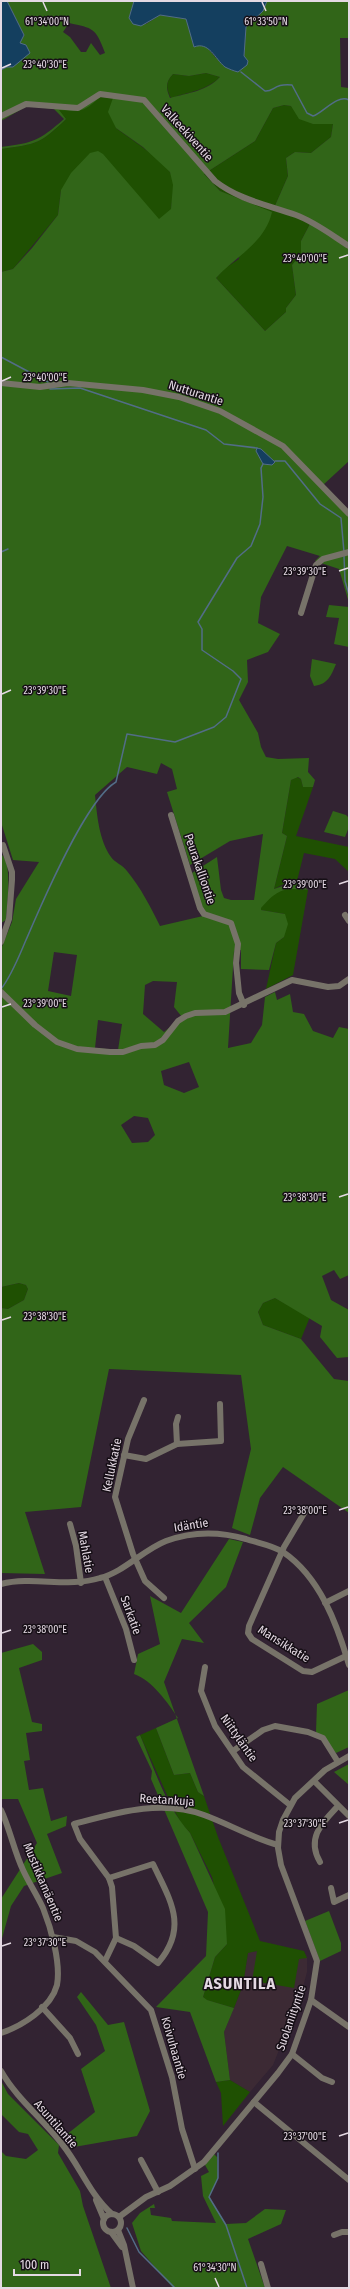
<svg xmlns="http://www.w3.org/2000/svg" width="350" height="2289" font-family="'Fira Sans Condensed',sans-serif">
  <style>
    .education { fill: #3c2a34 }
    .green { fill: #1f5002 }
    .forest { fill: #316518; fill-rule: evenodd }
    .water { fill: #143f5f; stroke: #526d87 }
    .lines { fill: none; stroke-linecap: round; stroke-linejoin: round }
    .stream { stroke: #526d87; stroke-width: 1.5 }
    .minor { stroke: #777369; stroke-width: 6 }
    .ticks { fill: none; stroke: #e4d9e3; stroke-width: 1.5 }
    .labels { text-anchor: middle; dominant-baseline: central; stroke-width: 3; stroke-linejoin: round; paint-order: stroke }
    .street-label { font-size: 12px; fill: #e4d9e3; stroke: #160f16 }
    .district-label { font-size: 16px; font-weight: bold; letter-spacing: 1px; fill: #e4d9e3; stroke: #160f16 }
    .ticks-label { font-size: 10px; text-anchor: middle; fill: #e4d9e3; stroke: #160f16; stroke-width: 3; stroke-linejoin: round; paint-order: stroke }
  </style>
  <rect width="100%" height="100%" fill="#322332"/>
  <path class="education" d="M258,1951l49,7v14l-6,23 -28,70 -23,27 -20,-12 -6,-48 19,-47 5,-33z"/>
  <g class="green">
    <path d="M206,73l14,4c-14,14 -32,15 -49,21 -5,-9 -6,-16 2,-24l16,2z"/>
    <path d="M100,97l13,1 3,30c13,10 46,31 54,44 6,10 2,27 1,38l-12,10 -98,-30 -3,25 -45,54 -12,3v-123c36,-5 39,-5 65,-30l-8,-9z"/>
    <path d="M284,105l7,1 22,18h20l-2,13 -20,16 -16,-1 -9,6 2,18 -14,32 37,14 -10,19v13l-9,11 4,30 -10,13v4l-21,19 -49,-53 9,-10 14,-9 3,-58 -22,-10 -16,-17 51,-33 18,-33z"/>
    <path d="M297,777l4,2 2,8h10l-17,49 53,11v25l-14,-13 -31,-6 -7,28 -9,1 -14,7 13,-53 -5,-3 9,-53z"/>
    <path d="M288,888l20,2 -15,85 -27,14 10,-46 8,-6 1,-23 -24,-4 -1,-2 13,-14z"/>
    <path d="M19,1283l7,2 2,4 -4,11 -16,9 -7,-1v-21z"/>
    <path d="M275,1298l35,19 -9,22 -38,-14 -5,-13 5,-9z"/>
    <path d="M156,1728l18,47 16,-2 8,19 6,4 14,41 42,104 44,10 3,7 -8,1 -5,29 -42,-7 5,-30 -9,2 -5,32 -9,23 -28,-8 -3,-3 12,-40 12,-13 -15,-67 -22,-44 -9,-10 -9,-17 -32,-71z"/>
    <path d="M230,2080l20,12 -27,34 -2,-33 -5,-11z"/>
  </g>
  <g class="forest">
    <path d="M7,1h127l-5,17 17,6 14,-9 26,4 7,18 -1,6 15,4 9,11 29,1 -1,-3 2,-29 17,-16 4,-10h82v37h-9l1,49 8,1v373l-26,24 26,27v91l-10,-34 -24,-8 5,-5 -33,-10 -26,51 -3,26 22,11 -12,18 -21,8 1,22 -9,18 19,33 3,14 5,10 12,2 31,-1 -1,14 7,8 -2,7h-10l-2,-8 -3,-2 -7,3 -9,53 5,3 -13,53 23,-8 11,9c-25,-3 -31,0 -47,18v2l24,4 3,10 -4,13 -8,6 -7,27 -28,-1v-19l-7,1 -6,97 23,-5 11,-18 3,-28 10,-5 2,8 13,-6 3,18 11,2 9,17 20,7 6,-11 10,2v246l-9,4 -6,-9 -12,6 9,24 18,10v47l-12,1 -17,-21 2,-11 -47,-28 -12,5 -5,9 5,13 38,14 33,40 15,2v132l-66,-46 -23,31 -10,37 -18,-7 19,-79 -10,-74 -132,-6 -28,138 -56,5 20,62 -44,-1v-265l7,1 16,-9 4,-11 -2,-4 -7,-2 -18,4v-338l11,-27 4,-23 23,-37 -26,-2 -12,-38v-550l12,-3 19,-21 26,-33 3,-25 10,-17 19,-20 8,-2 5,3 56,65 12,-10 2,-24 -3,-13 -27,-25 -27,-19 -8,-16 5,-14 -13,-1c-16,15 -19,15 -41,13l7,9c-26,25 -29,25 -65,30v-2c32,-4 38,-6 63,-28l-10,-10 -27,-3 -26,15v-51l6,-3 17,-32zM69,23c24,5 27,5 36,30l-5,2 -9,-12 -5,9h-5l-11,-15 -7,-5zM206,73l14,4c-13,14 -32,16 -50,21 -4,-9 -5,-16 3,-24l16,2zM284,105l7,1 8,13 14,5h20l-2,13 -20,16 -16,-1 -9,6 2,18 -14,32 37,14 -10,19v13l-9,11 4,30 -10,13v4l-21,19 -49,-53c20,-22 49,-35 56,-66l-52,-21 -16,-17 51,-33 18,-33zM161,763l11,6 5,20 -10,3 23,73 40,-24 33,-7 -9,66h-23l-7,-2 -3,-8 -4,-33 -25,16 11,43 -43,10c-10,-20 -19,-38 -33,-55 -4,-6 -13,-9 -16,-14 -12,-17 -14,-42 -16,-62l32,-28 30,7zM54,952l23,3 -6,41 -23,-5zM153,981l24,1 -3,25 8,10 -18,15 -21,-18 2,-29zM98,1020l24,4 -4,26 -23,-2zM189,1062l10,25 -15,6 -20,-8 -3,-14zM134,1116l14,2 7,17 -7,7 -16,1 -11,-18z"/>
    <path d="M329,605l20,2v40l-15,-3 5,-26 -13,-1z"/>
    <path d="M312,659l24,5c-5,12 -8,20 -22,22l-4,-10z"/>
    <path d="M333,811l13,4 3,3v9l-4,10 -21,-5z"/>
    <path d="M1,854c12,8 6,52 5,66l-5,3z"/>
    <path d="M229,1539l14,3 -17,45 -37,36 15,20 -22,-4 -18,43 40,114 -6,-4 -8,-19 -16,2 -18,-47 22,-10c-11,-16 -25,-37 -44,-44l4,-20 22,-10 -10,-48 31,17z"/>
    <path d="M33,1644l9,8v8l-23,8 13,54 10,2v7l-16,2 4,27 -6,1 5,29 14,-2 8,33 16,-5 -1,10 -19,8 15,39 -38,13 -13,20 -10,36v-43l36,-56 -19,-44h-17v-146z"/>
    <path d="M349,1690v57l-13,6 -20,-21 1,-28z"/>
    <path d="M140,1735c14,33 26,72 50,98l35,76 2,35 -12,13 -12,40 4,3 27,8 -10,24 6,48 -14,2 -26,-70 -34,-5 50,-51 2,-44 -57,-133 1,-8 -16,-34z"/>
    <path d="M349,1764v21l-15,-13z"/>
    <path d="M329,1911l12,32v8l-21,10 -15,-40z"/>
    <path d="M81,1992l27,33 16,-3 26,89 -13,25 -63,11 -8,-12 29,-23 -14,-43 24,-18 -9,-26 -19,-28z"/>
    <path d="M1,2081l7,13 51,51 -1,8 22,38 3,15 28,82h-110v-137l5,5 20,3 12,-9 -10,-16 -9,-2 -18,-18z"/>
    <path d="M214,2154l3,3 1,21 -9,19 17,27 20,-1 19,-14 21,1 -5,14 -33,15 17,49h-92l-32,-37 -9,-28 8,-10 14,-9 1,4h-5l1,7 20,3 1,3 44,2 -13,-27 -2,-20 8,-4 -4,-7z"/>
  </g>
  <g class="water">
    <path d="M1,1h6l17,34 -4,8 6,2 4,8 -17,14h-6l-6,3z"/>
    <path d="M134,1h133l-4,10 -17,16 -2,29 4,5 -1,4 -9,7c-4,-1 -9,-3 -13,-5 -10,-8 -16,-26 -31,-20l-8,-28 -26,-4 -19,11 -8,-2 -4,-6z"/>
    <path d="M257,448l4,1 14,13 -3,3 -9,-1 -7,-13z"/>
  </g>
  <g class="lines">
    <g class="stream">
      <path d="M241,72l24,19c9,1 9,-8 27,-6l15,28 6,3c10,-3 24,-22 36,-16"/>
      <path d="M1,357l47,25"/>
      <path d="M50,389l30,-1 126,42 18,14 33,4"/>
      <path d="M275,461h10l35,43 21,14 3,34"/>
      <path d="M1,552l7,-3"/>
      <path d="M344,556l1,25 4,14"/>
      <path d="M1,989c11,-14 18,-33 25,-49 15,-35 60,-141 90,-158l11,-48 48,8 39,-15 12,-10 15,-38 -8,-8 -31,-21v-21l-4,-7 39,-64 14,-12 9,-22 3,-27 -2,-29 2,-4"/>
      <path d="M218,2153v25l-9,19 17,28 21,63"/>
      <path d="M127,2228l12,24 36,36"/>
    </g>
    <g class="minor">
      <path d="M1,116l25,-12 52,4 22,-14 44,6 71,81c24,19 53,24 81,34 19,7 37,21 53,31"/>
      <path d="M1,383l39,4 28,-4 75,7 36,7 41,14 63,35 66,68"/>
      <path d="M301,613l15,-48 7,-6 26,-7"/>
      <path d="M171,815l29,93 4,6 27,9 7,21 -2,19 3,30 5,12"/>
      <path d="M345,915l4,6"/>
      <path d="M1,942l8,-23 3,-39v-8l-9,-27"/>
      <path d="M1,992l34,33 22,17 20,7 33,3h13l18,-6 14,-1 8,-5 15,-19 8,-5 9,-3 30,-1 67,-32 36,7 11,-1 10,-7"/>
      <path d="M144,1400l-16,39 -13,58 18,57 12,27 19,17"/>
      <path d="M177,1444l-1,-20 2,-7"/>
      <path d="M124,1455l22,4 31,-15 44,-3 -1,-37"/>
      <path d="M306,1510l-22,37 -35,79 -1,7 4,6 51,32 9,1 34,-16"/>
      <path d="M70,1524l6,22 5,37"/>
      <path d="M105,1577l21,52 8,31"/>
      <path d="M1,1584c33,-8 67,4 99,-6 24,-6 43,-28 66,-37 27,-10 52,-10 80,-2 12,4 26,6 37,13 37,25 54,72 66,113"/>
      <path d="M325,1603l24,-12"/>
      <path d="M205,1667l-4,24 14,35 28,41 47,38"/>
      <path d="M233,1751l30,-21 12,-4 33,6 15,6 15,24"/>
      <path d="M314,1781l35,35"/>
      <path d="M1,1810c9,19 13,41 22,60 6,13 14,25 20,38 8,20 18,55 14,77 -6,23 -35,41 -56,48"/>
      <path d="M320,1862c-14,-24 2,-39 18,-56"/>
      <path d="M109,1878l44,-14c17,36 36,63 5,99l-24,-17 -18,-8"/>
      <path d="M331,1888l3,14 15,-7"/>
      <path d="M53,1937l23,4 19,11 56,58 21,67 10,52 13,40"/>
      <path d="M105,1961l11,-23 -4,-51 -3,-9 -29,-39 -6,-15c42,-11 87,-25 130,-9 25,9 48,23 74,30"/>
      <path d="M311,2000l38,27"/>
      <path d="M42,2007l28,31 8,16"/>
      <path d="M292,2054l30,24 10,4"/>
      <path d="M1,2071c16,28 41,47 61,73 18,22 28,51 50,70"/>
      <path d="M254,2102l95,78"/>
      <path d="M141,2160l17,32"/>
      <path d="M96,2200l8,19"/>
      <circle cx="112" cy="2223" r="9"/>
      <path d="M119,2217l27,-20 24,-11 34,-24 74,-89 14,-19 19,-54 6,-39 -36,-96 -3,-17 1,-16 4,-12 12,-22 30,-28 24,-14"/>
      <path d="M118,2230l6,15 9,43"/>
      <path d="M111,2232l11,15"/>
      <path d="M334,2235l8,-3h7"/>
      <path d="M261,2264l7,24"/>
    </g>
  </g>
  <path class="ticks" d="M43,2l4,9M262,2l4,9M2,68l9,-4M339,258l9,-3M2,381l9,-4M339,571l9,-3M2,694l9,-4M339,884l9,-3M2,1007l9,-3M339,1197l9,-3M2,1320l9,-3M339,1510l9,-3M2,1633l9,-3M339,1823l9,-3M2,1946l9,-3M339,2136l9,-3M215,2278l4,9"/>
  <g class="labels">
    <g class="street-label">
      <text transform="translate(187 133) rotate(48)">Valkeekiventie</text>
      <text transform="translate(196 393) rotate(18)">Nutturantie</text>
      <text transform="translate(200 869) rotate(71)">Peurakalliontie</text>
      <text transform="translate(112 1465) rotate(-78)">Kellukkatie</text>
      <text transform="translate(191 1525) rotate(-9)">Idäntie</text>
      <text transform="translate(86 1552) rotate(80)">Mahlatie</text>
      <text transform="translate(131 1615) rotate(70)">Sarkatie</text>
      <text transform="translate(284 1644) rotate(32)">Mansikkatie</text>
      <text transform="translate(239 1738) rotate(55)">Niittyläntie</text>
      <text transform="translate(167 1800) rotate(4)">Reetankuja</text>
      <text transform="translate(43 1882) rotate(67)">Mustikkamäentie</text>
      <text transform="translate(291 2018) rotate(-71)">Suolaniityntie</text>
      <text transform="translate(174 2048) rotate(74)">Koivuhaantie</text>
      <text transform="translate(56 2124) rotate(49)">Asuntilantie</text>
    </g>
    <g class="district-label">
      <text x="240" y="1983">ASUNTILA</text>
    </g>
  </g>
  <g class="ticks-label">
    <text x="266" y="25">61°33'50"N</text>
    <text x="47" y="25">61°34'00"N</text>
    <text x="45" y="68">23°40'30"E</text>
    <text x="305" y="262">23°40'00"E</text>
    <text x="45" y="381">23°40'00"E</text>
    <text x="305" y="575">23°39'30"E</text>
    <text x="45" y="694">23°39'30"E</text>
    <text x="305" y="888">23°39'00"E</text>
    <text x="45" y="1007">23°39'00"E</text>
    <text x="305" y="1201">23°38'30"E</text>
    <text x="45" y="1320">23°38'30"E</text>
    <text x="305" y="1514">23°38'00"E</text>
    <text x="45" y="1633">23°38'00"E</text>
    <text x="305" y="1827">23°37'30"E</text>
    <text x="45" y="1946">23°37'30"E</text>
    <text x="305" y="2140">23°37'00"E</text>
    <text x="215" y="2271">61°34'30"N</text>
  </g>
  <rect width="350" height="2289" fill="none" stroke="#e4d9e3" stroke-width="4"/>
  <path d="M14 2269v6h66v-6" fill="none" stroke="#e4d9e3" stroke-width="2"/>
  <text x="20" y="2269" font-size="12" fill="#e4d9e3" stroke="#160f16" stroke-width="3" paint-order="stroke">100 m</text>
</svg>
